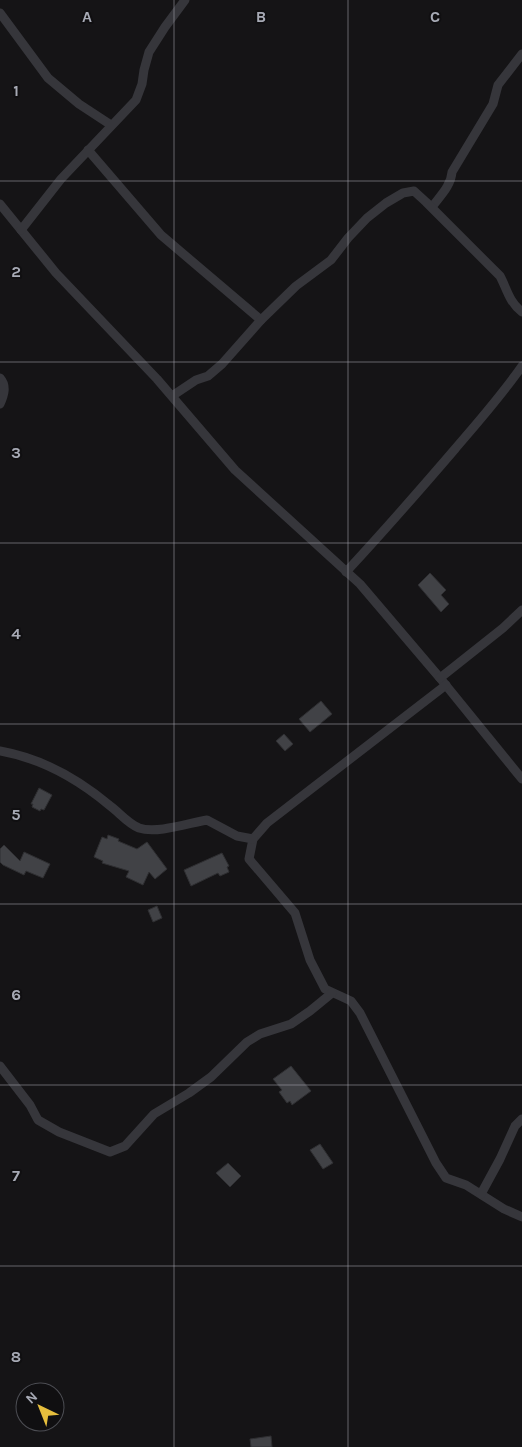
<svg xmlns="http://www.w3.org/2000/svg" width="522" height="1447" font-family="Karla,sans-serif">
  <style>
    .building { fill: #414246; stroke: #2f2f32 }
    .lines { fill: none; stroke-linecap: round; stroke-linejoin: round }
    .minor { stroke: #36363b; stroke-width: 9 }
    .grid { fill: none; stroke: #a7aab5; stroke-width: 1; stroke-opacity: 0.55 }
    .grid-label { font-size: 16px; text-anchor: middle; font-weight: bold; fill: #a7aab5; stroke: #100f11; stroke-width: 4; stroke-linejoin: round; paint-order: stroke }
  </style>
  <rect width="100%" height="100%" fill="#151416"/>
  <g class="building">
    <path d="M430,573l16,17 -5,5 8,9 -8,8 -23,-27z"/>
    <path d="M321,701l11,13 -22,18 -11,-13z"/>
    <path d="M284,734l9,10 -8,7 -9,-10z"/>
    <path d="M39,788l13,7 -8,15 -3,-1 -1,2 -8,-4 1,-3h-2z"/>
    <path d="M108,835l11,4 -1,2 19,8 10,-7 20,27 -12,10 -6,-7 -6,13 -17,-8 3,-6 -27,-8 1,-2 -9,-4 8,-20 5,2z"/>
    <path d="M4,845l16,16 4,-9 26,12 -7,14 -17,-7 -2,4 -21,-10 -3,-3v-13z"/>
    <path d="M222,853l7,13 -2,1 2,5 -9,4 -2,-3 -27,13 -7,-16z"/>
    <path d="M157,906l5,12 -9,4 -5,-12z"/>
    <path d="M291,1066l20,25 -19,14 -2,-4 -3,2 -8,-11 3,-2 -9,-11z"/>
    <path d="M320,1144l13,19 -10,6 -13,-19z"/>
    <path d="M228,1163l13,13 -11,11 -14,-14z"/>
    <path d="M271,1436l1,11h-21l-1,-8z"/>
  </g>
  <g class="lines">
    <g class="minor">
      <path d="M0,13l48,65 31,26 32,21"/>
      <path d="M88,150l73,85 100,85"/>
      <path d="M0,204l56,69 101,106 78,91 125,114 80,94 82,101"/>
      <path d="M432,207c8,-11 19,-21 20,-35l41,-68 5,-19 24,-31"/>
      <path d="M21,230l40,-51 75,-79 6,-16 2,-14 5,-18 16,-25 20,-27"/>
      <path d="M0,378c7,8 4,17 0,26"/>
      <path d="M172,396l24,-16 12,-4 14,-12 39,-44 35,-34 35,-26 17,-22 19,-20 19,-15 17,-10 11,-2 12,11 74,74c7,13 9,26 22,36"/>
      <path d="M346,572c37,-40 73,-81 109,-123 23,-27 47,-54 67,-83"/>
      <path d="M440,678l63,-50 19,-18"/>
      <path d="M446,685l-179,138 -14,16 -4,20 46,54 15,47 15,29 26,12 9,12 76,150 10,15 20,7 38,24 18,8"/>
      <path d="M0,751c40,7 78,28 109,54 10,7 18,18 30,23 18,6 50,-5 68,-8l30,16 16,3"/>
      <path d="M0,1066l30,39 8,15 21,12 51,20 15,-6 29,-32 35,-21 22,-16 36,-35 13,-8 31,-10 19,-13 22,-18"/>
      <path d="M481,1194l19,-35 15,-33 7,-7"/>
    </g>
  </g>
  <path class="grid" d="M174,0v1447M348,0v1447M0,181h522M0,362h522M0,543h522M0,724h522M0,904h522M0,1085h522M0,1266h522"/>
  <g class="grid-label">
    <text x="87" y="22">A</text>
    <text x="261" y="22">B</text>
    <text x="435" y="22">C</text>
    <text x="16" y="96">1</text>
    <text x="16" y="277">2</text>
    <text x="16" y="458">3</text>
    <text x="16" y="639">4</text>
    <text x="16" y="820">5</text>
    <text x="16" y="1000">6</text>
    <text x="16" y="1181">7</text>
    <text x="16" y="1362">8</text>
  </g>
  <g transform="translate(40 1407) rotate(317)"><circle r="24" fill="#100f11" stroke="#4c4d53"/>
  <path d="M0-4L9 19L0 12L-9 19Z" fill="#e6be3d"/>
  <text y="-8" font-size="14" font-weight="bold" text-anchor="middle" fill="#a7aab5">N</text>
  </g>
</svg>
